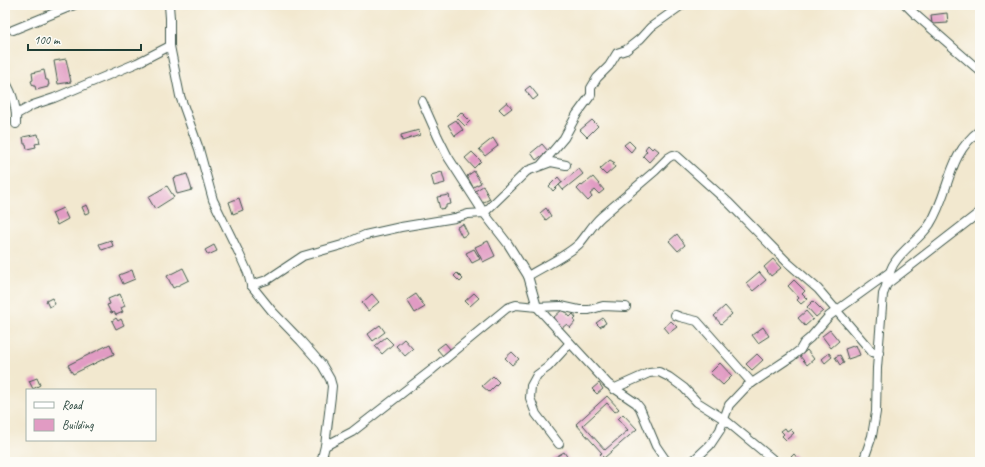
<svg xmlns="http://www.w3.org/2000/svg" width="985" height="467" font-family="Caveat,sans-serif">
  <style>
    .building { fill: #e19bc3 }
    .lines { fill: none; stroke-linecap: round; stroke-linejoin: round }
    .minor-casing { stroke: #3f574b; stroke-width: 10 }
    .minor { stroke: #fff; stroke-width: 8 }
  </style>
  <rect width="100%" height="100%" fill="#fdfcf7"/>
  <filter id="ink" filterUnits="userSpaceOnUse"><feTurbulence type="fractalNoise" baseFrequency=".025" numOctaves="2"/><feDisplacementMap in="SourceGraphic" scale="8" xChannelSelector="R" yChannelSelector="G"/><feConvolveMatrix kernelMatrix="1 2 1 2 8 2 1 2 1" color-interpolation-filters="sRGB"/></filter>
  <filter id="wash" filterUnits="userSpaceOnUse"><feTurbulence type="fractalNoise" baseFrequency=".012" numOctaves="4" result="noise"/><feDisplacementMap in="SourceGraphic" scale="16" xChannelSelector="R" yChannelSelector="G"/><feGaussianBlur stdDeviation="0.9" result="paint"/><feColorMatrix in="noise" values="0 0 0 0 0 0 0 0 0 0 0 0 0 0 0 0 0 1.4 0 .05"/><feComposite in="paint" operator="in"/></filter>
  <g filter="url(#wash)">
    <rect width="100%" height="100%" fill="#f2e8cf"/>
    <g id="blocks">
      <g class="building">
        <path d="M947,13l1,10 -16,1 -1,-9z"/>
        <path d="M66,59l5,23 -13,2 -4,-23z"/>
        <path d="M44,70l2,10h2l1,5h-1v2l-12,3 -1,-4h-2l-2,-5 2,-1 -1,-7z"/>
        <path d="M530,86l8,10 -5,4 -8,-10z"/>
        <path d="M507,102l5,6 -8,6 -5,-5z"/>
        <path d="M461,112l9,9 -5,5 -9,-9z"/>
        <path d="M456,120l7,10 -8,6 -7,-11z"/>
        <path d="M592,120l6,6 -11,11 -7,-7z"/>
        <path d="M419,130l1,5 -18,6 -1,-6z"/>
        <path d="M38,134l2,9 -5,1 1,3 -9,2 -1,-5h-2l-1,-7z"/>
        <path d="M493,138l5,8 -13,10 -6,-7z"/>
        <path d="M629,141l6,6 -4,5 -7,-7z"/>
        <path d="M542,144l6,7 -12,9 -5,-7z"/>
        <path d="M648,145l4,4 2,-2 5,4 -10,11 -6,-6 4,-5 -2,-2z"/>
        <path d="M472,152l9,9 -7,7 -9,-10z"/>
        <path d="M610,160l5,3 -2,1 2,3 -9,8 -6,-6z"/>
        <path d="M579,169l4,5 -20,16 -4,-5z"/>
        <path d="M474,171l7,12 -8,4 -6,-11z"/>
        <path d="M442,172l3,11 -11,3 -3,-11z"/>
        <path d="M187,174l5,16 -15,4 -4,-16z"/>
        <path d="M558,177l4,5 -9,9 -4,-5z"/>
        <path d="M593,177l11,13 -5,4 -4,-4 -5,4 2,3 -4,4 -11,-12 4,-4 1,1z"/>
        <path d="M167,186l7,11 -19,12 -7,-12z"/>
        <path d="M483,186l7,13 -8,4 -7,-12z"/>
        <path d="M449,195l2,9 -5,1v3l-6,1 -3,-12z"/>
        <path d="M239,198l4,12 -10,4 -4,-12z"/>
        <path d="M87,205l3,7 -5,2 -3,-7z"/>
        <path d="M63,208l5,11 -11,6 -5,-12z"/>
        <path d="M546,208l5,8 -5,4 -6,-7z"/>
        <path d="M463,224l5,10 -6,3 -5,-10z"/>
        <path d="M677,234l8,11 -7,6 -9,-10z"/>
        <path d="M111,240l2,6 -11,4 -3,-6z"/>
        <path d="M488,241l7,15 -12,6 -8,-15z"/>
        <path d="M214,245l3,6 -9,4 -3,-5z"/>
        <path d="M474,249l6,10 -8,4 -6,-10z"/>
        <path d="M773,259l8,9 -10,8 -7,-9z"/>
        <path d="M183,268l6,12 -16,8 -6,-12z"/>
        <path d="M132,270l3,9 -12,5 -4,-9z"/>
        <path d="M759,272l7,8 -13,11 -7,-8z"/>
        <path d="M457,273l6,6 -3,3 -6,-6z"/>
        <path d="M794,280l11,11 -3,3 5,5 -6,5 -4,-4 2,-2 -11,-12z"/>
        <path d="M474,293l5,5 -9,8 -5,-5z"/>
        <path d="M120,294l5,12 -4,2 2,4 -7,3 -2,-3 -3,1 -4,-8 3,-1 -2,-5z"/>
        <path d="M372,294l7,8 -11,9 -6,-8z"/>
        <path d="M416,294l9,13 -10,6 -8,-13z"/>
        <path d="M52,298l3,6 -6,3 -3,-6z"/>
        <path d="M813,301l10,10 -7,6 -9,-10z"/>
        <path d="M725,306l7,8 -11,10 -7,-8z"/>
        <path d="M563,309l7,8 3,-3 3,4 -2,2 1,2 -5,6 -3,-4 -5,4 -9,-10z"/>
        <path d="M806,311l7,8 -8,7 -7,-8z"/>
        <path d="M116,318l2,3 3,-2 3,6 -8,4 -4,-8z"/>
        <path d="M603,318l3,5 -6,4 -4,-4z"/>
        <path d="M671,321l6,6 -8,6 -5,-6z"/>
        <path d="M380,325l5,7 -12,9 -5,-7z"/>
        <path d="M763,327l6,9 -11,7 -6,-8z"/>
        <path d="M830,330l9,11 -8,7 -9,-12z"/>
        <path d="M386,337l7,7 -11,10 -7,-8z"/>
        <path d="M404,339l9,10 -8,7 -9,-10z"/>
        <path d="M445,343l5,6 -7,7 -6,-7z"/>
        <path d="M110,344l4,10 -41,20 -5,-9z"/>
        <path d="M856,345l4,10 -12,4 -3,-10z"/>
        <path d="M807,350l7,9 -7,6 -7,-9z"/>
        <path d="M512,352l7,7 -7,6 -7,-7z"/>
        <path d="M829,353l3,4 -7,6 -3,-4z"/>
        <path d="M757,354l6,6 -11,10 -6,-6z"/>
        <path d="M840,355l4,8 -4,2 -5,-8z"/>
        <path d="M720,363l12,13 -9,9 -13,-12z"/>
        <path d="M493,376l6,6 -10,10 -7,-6z"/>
        <path d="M37,378l3,7 -7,4 -4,-8z"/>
        <path d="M599,383l4,6 -6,5 -5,-5z"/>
        <path d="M607,396l12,13 -4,3 -8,-9 -24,22 22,25 23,-20 -10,-11 5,-5 14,15 -33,29 -4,-4 2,-1 -26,-29z"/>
        <path d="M785,428l2,3 3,-2 4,4 -8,7 -4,-4 2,-2 -3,-3z"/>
        <path d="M564,452l6,9 -16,1 -2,-3z"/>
        <path d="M794,454l7,8h-13l-1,-1z"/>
      </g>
    </g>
  </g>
  <g filter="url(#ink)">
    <use href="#blocks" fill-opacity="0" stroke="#3f574b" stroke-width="1"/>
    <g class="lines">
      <g class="minor-casing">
        <g id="minor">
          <path d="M169,5l1,13v28l10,50 19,53 14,51 25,51 10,22 3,12 21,26 29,30 21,24 8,14 2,7 -1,10 -6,50 -4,16"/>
          <path d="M906,5l11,11 63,55"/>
          <path d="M13,30l61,-25"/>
          <path d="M5,81c8,13 12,29 11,43"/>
          <path d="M422,101l16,36 10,20 36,56 43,-42 24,-9 15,3"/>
          <path d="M17,114l16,-9 21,-7 83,-35 33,-17"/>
          <path d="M542,164l22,-26 13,-24 14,-19v-7l6,-10 12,-12 8,-13 9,-3 14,-11 11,-12 31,-22"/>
          <path d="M528,276c16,-10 37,-19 51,-32 8,-9 13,-19 22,-27l54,-46 13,-13 5,-3 4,1 52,47 58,59 31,27 54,63 7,1"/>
          <path d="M887,284l93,-72"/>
          <path d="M251,285l16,-5 36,-24 39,-11 23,-10 36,-8 54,-9 13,-4 16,-1 24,31 20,32 9,31 71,77 28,19 4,5 16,38 11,16"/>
          <path d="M675,315l5,2 17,4 55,62"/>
          <path d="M613,389l36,-16 10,-1 10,5 15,11 13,14 27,17 52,43"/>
          <path d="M559,444l-23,-30 -6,-16 1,-12 6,-11 11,-8 22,-24"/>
          <path d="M325,446l27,-14 81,-63 74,-61 9,-3 21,2 24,-1 18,4h10l14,-4 23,1"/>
          <path d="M692,462l18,-17 10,-15 9,-25 17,-18 45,-30 9,-7 4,-7 6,-5 19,-22 61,-44"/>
          <path d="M863,462l9,-26 4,-24 1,-44 6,-74c5,-10 5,-23 12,-32 9,-14 25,-23 35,-38 20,-32 17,-69 50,-94"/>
        </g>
      </g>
      <use href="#minor" class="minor"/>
    </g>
  </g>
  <rect width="985" height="467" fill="none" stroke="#fdfcf7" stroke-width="20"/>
  <rect x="26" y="389" width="130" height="52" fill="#fdfcf7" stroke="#a4b0a9"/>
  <rect x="34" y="402" width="20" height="6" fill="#ffffff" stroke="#a4b0a9"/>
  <text x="62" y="409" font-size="12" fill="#1f3d34">Road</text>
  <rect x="34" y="419" width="20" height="12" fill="#e19bc3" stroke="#a4b0a9"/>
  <text x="62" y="429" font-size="12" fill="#1f3d34">Building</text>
  <path d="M28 44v6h113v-6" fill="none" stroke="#1f3d34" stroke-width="2"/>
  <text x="34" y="44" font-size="12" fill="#1f3d34" stroke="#fdfcf7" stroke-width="3" paint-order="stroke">100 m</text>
</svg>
